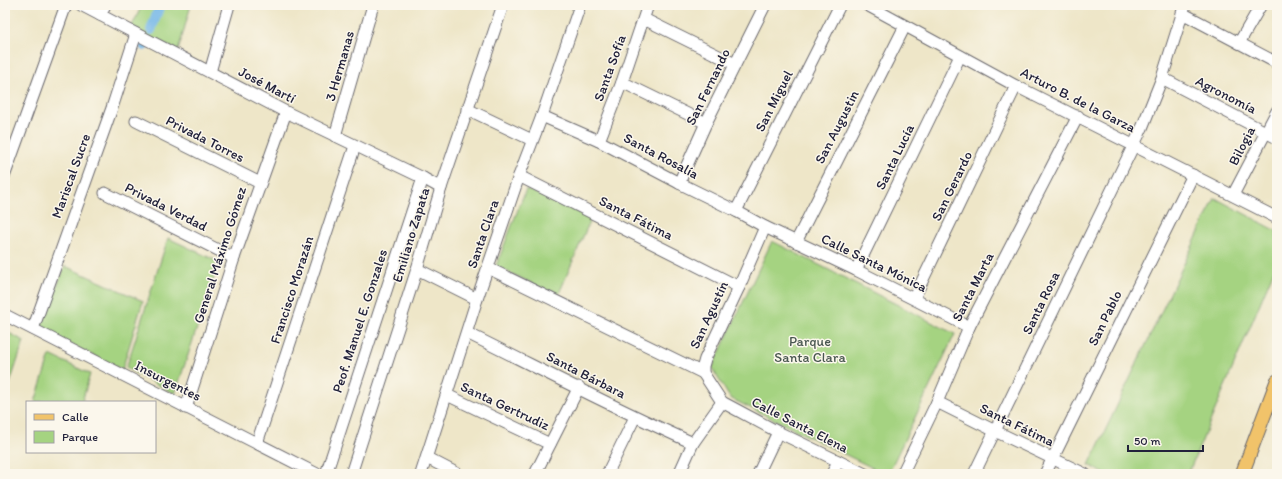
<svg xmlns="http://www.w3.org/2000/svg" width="1282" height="479" font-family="Itim,sans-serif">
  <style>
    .green { fill: #a5d381; stroke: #647a5e }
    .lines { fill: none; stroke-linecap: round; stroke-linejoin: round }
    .canal { stroke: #71b5e7; stroke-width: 10 }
    .minor-casing { stroke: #69676c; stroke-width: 13 }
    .major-casing { stroke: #69676c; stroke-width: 15 }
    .minor { stroke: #fff; stroke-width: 11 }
    .major { stroke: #f1c36a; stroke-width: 13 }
    .labels { text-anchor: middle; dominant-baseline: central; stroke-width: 3; stroke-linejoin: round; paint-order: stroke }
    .street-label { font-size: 14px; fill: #22223b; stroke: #fbf7ec }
    .park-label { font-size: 14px; fill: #495750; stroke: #fbf7ec }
  </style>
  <rect width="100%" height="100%" fill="#fbf7ec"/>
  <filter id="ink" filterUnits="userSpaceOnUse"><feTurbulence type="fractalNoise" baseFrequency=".025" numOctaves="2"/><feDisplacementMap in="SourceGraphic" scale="8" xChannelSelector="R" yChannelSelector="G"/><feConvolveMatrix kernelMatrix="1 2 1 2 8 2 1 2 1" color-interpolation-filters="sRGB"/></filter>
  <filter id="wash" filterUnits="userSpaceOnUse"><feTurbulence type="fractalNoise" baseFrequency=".012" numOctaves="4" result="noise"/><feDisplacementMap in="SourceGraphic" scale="16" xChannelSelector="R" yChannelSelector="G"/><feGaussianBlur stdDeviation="0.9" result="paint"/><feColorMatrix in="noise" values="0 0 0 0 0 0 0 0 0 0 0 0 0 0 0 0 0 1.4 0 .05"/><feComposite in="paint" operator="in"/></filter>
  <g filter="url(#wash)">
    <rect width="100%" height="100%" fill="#eee6c8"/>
    <g class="green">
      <path d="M142,5h49l-13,46 -47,-23z"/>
      <path d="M526,189l65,29 -33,78 -62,-30z"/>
      <path d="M1215,198l62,33v32l-89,211h-83l-16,-9z"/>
      <path d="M168,238l51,24 -44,132 -49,-26z"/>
      <path d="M772,241l183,93 -67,140h-3l-155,-76 -18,-30z"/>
      <path d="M65,266l78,35 -21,69 -82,-41z"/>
      <path d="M5,331l19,10 -19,57z"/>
      <path d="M50,355l40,19 -8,28h-47z"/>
    </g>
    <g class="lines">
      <g class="canal">
        <path d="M151,30l9,-25"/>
        <path d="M144,46l1,-1"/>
      </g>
    </g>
  </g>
  <g filter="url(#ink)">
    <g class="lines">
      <g class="minor-casing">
        <g id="minor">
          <path d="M81,5l205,107 137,66 18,10"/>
          <path d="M867,5l149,81 261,132"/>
          <path d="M1182,13l95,50"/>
          <path d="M100,15l5,-10"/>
          <path d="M644,19l91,45"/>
          <path d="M1239,43l22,-38"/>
          <path d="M210,72l19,-67"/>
          <path d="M1162,78l115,60"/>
          <path d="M622,82l84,41"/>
          <path d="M467,109l65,31"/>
          <path d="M542,116l57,25 80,42 57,28 29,16 91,43 113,57"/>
          <path d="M136,121l124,62"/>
          <path d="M335,136l38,-131"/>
          <path d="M599,141l23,-59 26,-77"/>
          <path d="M5,174l61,-169"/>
          <path d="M519,176l220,111"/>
          <path d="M679,183l27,-60 59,-118"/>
          <path d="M105,193l129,65"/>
          <path d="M1233,195l44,-84"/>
          <path d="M736,211l104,-206"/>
          <path d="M765,227l-26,60 -34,72 -2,7v7l19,29 56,30 87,42"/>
          <path d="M796,242l109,-216"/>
          <path d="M488,268l215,105"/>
          <path d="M417,269l60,30"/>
          <path d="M856,270l104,-214"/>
          <path d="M914,298l102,-212"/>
          <path d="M5,315l312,159"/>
          <path d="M33,329l79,-221 24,-74"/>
          <path d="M467,333c75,37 149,76 226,110"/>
          <path d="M447,395l103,49"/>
          <path d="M937,402l58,29 90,43"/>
          <path d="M186,408l48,-150 52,-146"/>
          <path d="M257,443l98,-297"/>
          <path d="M427,458l31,16"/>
          <path d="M326,474l97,-296"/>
          <path d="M351,474l66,-205 24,-81 62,-183"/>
          <path d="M421,474l56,-175 42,-123 23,-60 38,-111"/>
          <path d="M535,474l44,-87"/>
          <path d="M607,474l28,-57"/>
          <path d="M679,474l14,-31 29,-41"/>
          <path d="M758,474l20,-42"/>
          <path d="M832,474l6,-13"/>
          <path d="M902,474l35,-72 32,-75 109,-211"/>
          <path d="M974,474l168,-346 20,-50 23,-73"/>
          <path d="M1045,474l148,-299"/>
        </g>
      </g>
      <g class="major-casing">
        <path id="major" d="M1242,474l35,-93"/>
      </g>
      <use href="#minor" class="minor"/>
      <use href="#major" class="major"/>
    </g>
  </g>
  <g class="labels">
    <g class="street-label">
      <text transform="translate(340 66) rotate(-74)">3 Hermanas</text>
      <text transform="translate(610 68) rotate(-70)">Santa Sofía</text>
      <text transform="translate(267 85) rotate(28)">José Martí</text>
      <text transform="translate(708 87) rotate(-64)">San Fernando</text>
      <text transform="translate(1226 95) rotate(27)">Agronomía</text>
      <text transform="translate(1078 100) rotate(27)">Arturo B. de la Garza</text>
      <text transform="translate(774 101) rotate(-63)">San Miguel</text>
      <text transform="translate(837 127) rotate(-63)">San Augustin</text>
      <text transform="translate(205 139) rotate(27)">Privada Torres</text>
      <text transform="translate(1242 146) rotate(-63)">Bilogia</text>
      <text transform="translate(661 156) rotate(28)">Santa Rosalía</text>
      <text transform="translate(895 157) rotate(-64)">Santa Lucía</text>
      <text transform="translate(71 176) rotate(-70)">Mariscal Sucre</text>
      <text transform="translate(952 186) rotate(-64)">San Gerardo</text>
      <text transform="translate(166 207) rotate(27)">Privada Verdad</text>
      <text transform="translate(636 218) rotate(27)">Santa Fátima</text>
      <text transform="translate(483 234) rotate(-71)">Santa Clara</text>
      <text transform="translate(411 235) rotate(-73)">Emiliano Zapata</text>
      <text transform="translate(220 255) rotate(-72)">General Máximo Gómez</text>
      <text transform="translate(874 263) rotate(26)">Calle Santa Mónica</text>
      <text transform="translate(973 287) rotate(-63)">Santa Marta</text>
      <text transform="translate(292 290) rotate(-72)">Francisco Morazán</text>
      <text transform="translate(1041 303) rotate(-64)">Santa Rosa</text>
      <text transform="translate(709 315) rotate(-65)">San Agustín</text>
      <text transform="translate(1105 318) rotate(-64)">San Pablo</text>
      <text transform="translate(360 321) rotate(-72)">Peof. Manuel E. Gonzales</text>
      <text transform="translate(586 375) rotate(27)">Santa Bárbara</text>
      <text transform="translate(168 381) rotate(27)">Insurgentes</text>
      <text transform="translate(505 406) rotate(25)">Santa Gertrudiz</text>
      <text transform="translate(800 425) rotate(27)">Calle Santa Elena</text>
      <text transform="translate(1017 425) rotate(26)">Santa Fátima</text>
    </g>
    <g class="park-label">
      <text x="810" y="341">Parque<tspan x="810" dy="16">Santa Clara</tspan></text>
    </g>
  </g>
  <rect width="1282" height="479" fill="none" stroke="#fbf7ec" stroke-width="20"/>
  <rect x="26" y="401" width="130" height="52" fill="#fbf7ec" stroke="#a4a2a5"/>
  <rect x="34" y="414" width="20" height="6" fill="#f1c36a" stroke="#a4a2a5"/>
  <text x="62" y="421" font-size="12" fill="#22223b">Calle</text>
  <rect x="34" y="431" width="20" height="12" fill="#a5d381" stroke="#a4a2a5"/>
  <text x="62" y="441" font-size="12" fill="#22223b">Parque</text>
  <path d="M1128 445v6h75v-6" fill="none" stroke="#22223b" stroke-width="2"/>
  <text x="1134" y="445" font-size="12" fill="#22223b" stroke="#fbf7ec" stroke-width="3" paint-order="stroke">50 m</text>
</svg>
